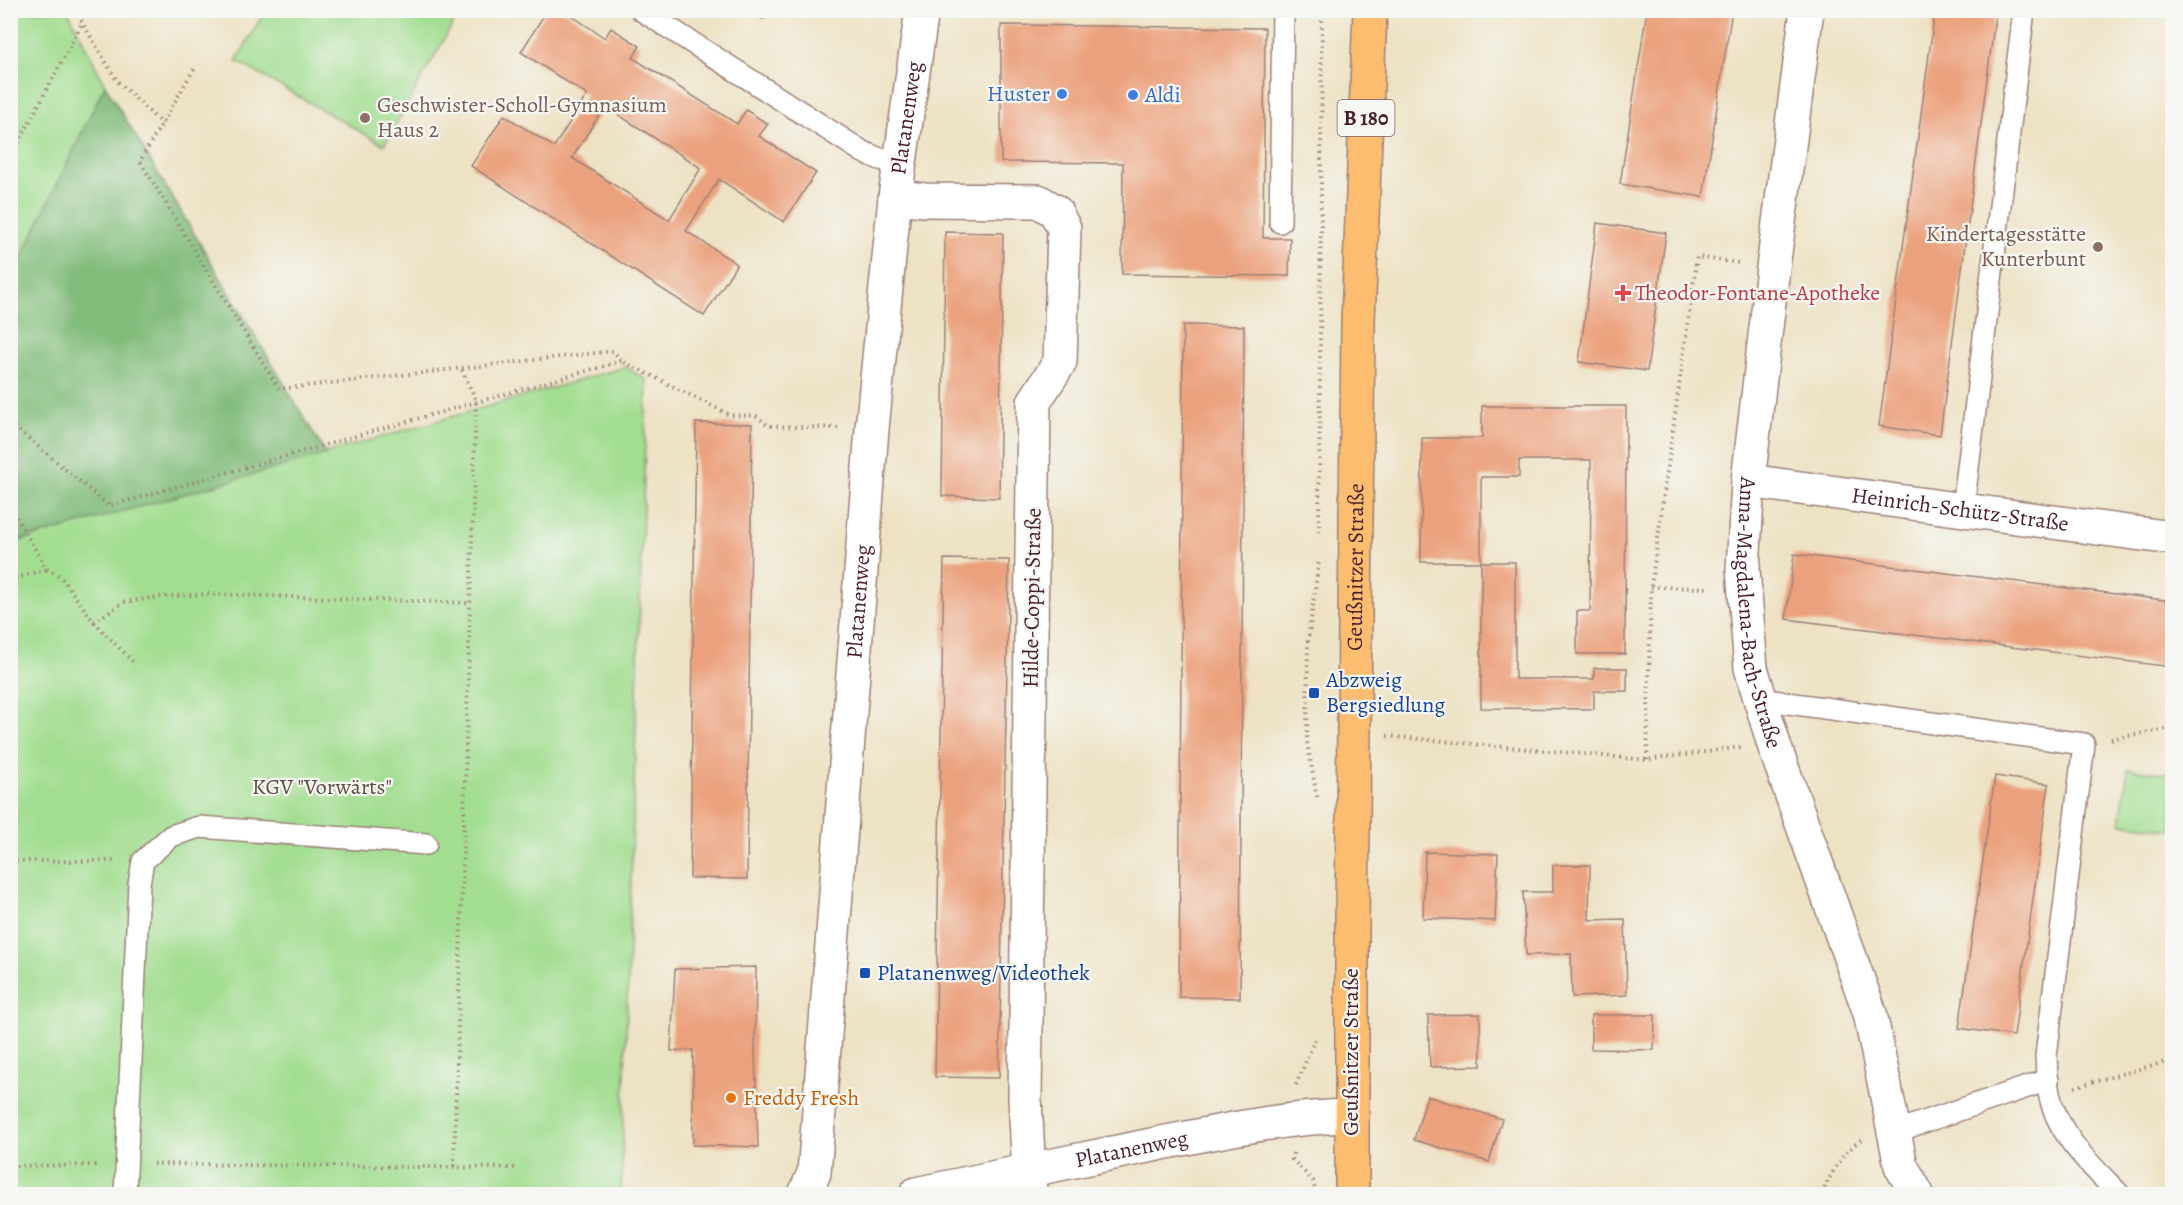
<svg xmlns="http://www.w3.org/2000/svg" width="2183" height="1205" font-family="Alegreya,serif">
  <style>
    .green { fill: #a2dd90; stroke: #767e5e; stroke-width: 1.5 }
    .forest { fill: #81bc7a; stroke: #666e52; stroke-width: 1.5 }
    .building { fill: #eba17d; fill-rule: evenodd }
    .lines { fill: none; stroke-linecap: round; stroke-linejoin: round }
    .service-casing { stroke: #9c8078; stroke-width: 24 }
    .minor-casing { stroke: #9c8078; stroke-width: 36 }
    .primary-casing { stroke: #9c8078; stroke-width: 36 }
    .path { stroke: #9c8078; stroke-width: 4; stroke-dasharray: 1.5 4.5; stroke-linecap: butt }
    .service { stroke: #fff; stroke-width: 21 }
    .minor { stroke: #fff; stroke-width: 33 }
    .primary { stroke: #fcbd6f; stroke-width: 33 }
    .shop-dot { fill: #3f7fe0; stroke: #f6f6f2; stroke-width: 2 }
    .education-dot { fill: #8d6e63; stroke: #f6f6f2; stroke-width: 2 }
    .health-dot { fill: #e0444e; stroke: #f6f6f2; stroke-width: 2 }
    .transit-dot { fill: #1a4fb4; stroke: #f6f6f2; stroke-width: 2 }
    .food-dot { fill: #e8710a; stroke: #f6f6f2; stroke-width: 2 }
    .labels { text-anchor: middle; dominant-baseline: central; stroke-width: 4.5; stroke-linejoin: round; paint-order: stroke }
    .shield { fill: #f6f6f2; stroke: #7e6067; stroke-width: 1.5 }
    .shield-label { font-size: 21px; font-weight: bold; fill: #4a1f2b }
    .shop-label { font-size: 22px; fill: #366cbe; stroke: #f6f6f2; text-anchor: end }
    .education-label { font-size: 22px; fill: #785e54; stroke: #f6f6f2; text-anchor: start }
    .street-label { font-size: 22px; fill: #4a1f2b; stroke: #f6f6f2 }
    .health-label { font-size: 22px; fill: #be3a42; stroke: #f6f6f2; text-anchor: start }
    .transit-label { font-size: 22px; fill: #164399; stroke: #f6f6f2; text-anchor: start }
    .park-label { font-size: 22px; fill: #604e44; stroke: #f6f6f2 }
    .food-label { font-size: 22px; fill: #c56008; stroke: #f6f6f2; text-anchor: start }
  </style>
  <rect width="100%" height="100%" fill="#f6f6f2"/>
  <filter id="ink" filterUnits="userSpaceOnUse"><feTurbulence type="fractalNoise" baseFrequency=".0167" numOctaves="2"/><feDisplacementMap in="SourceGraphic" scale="12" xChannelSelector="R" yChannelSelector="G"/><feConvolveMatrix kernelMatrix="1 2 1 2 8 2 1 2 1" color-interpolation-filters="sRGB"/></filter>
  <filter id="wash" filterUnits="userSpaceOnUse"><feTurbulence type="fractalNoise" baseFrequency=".008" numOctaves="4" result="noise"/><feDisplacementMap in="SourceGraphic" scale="24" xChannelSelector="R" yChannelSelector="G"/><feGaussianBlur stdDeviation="1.35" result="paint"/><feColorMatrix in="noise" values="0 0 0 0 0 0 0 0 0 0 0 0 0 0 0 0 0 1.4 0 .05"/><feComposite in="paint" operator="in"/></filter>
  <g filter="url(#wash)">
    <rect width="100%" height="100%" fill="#ede2c4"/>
    <g class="green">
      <path d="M11,11h57l37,74 -94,195z"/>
      <path d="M265,11v-1l195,1 -76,134 -148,-84z"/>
      <path d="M625,367l22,13 -26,814h-610v-651z"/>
      <path d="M2128,769l44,5v56l-52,-7z"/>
    </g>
    <path class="forest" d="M105,85l221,369 -315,89v-263z"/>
    <g id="blocks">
      <g class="building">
        <path d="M547,10h16l42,28 6,-10 29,18 -7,12 104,66 9,-14 22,14 -9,12 57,37 -32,49 -65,-43 -33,52 51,33 -33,52 -233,-150 33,-51 50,32 33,-52 -66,-43zM605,106l96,62 -32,52 -97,-62z"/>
        <path d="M748,10h21l-6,9z"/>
        <path d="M1647,10h85l-29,187 -83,-13z"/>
        <path d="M1935,10h61l-56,425 -61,-9z"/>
        <path d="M1001,25l264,3 -2,210h27l-1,38 -167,-2 1,-111 -122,-1z"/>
        <path d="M1597,223l69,10 -19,138 -68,-9z"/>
        <path d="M945,232l58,1 -4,265 -57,-2z"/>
        <path d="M1183,325l61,1 -4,672 -61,-1z"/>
        <path d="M1482,406h144l-1,248h-48v-43h13l1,-151h-72v17h-38v85h-60l1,-124h60z"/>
        <path d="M696,423l56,1 -5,455 -57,-1z"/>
        <path d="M1794,554l378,47v66l-386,-48z"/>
        <path d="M944,559l65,1 -10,518 -64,-1z"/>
        <path d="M1481,562h34v117h79v-11h33v23h-33v18l-113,-1z"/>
        <path d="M1995,776l54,8 -35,252 -55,-8z"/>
        <path d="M1425,852l73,2 -3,67 -72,-3z"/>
        <path d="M1553,865h37l-1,55 36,-1 2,76 -55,2 -1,-43 -45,1 -3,-63h30z"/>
        <path d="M756,967l-1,84 3,96 -65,-2v-95l-22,1 4,-82z"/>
        <path d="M1480,1014l1,52 -51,1 -2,-52z"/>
        <path d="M1591,1015h64l-1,35 -63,-1z"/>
        <path d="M1427,1096l75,23 -13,43 -75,-22z"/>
      </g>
    </g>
  </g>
  <g filter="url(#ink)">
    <use href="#blocks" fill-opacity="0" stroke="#9c8078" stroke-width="1.5"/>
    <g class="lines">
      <g class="service-casing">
        <g id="service">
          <path d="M641,10l222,142 17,7 20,3"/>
          <path d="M1280,222l3,-212"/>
          <path d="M1963,509l61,-499"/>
          <path d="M1760,699l324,45 -38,312c1,12 0,25 3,37 8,42 42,72 70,101"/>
          <path d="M1894,1132l154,-52"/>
          <path d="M125,1194l14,-310 4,-23 28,-25 28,-9 227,17"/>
        </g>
      </g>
      <g class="minor-casing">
        <g id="minor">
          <path id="s1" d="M1807,10l-34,258 -25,213 -5,88 8,99 24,80 95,265 31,153 16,28"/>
          <path d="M895,197l30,3 113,1 17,10 9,17 -4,134 -26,40 -9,697 5,95"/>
          <path id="s2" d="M1748,481l424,57"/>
          <path id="s3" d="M805,1194l9,-21 7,-86 51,-658 23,-232 27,-187"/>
          <path id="s4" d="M916,1194c80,-17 161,-34 241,-50 64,-13 128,-27 194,-28"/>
        </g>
      </g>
      <g class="primary-casing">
        <g id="primary">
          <path id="s5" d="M1352,1194v-268l6,-604 12,-312"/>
        </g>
      </g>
      <g class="path">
        <path d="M75,10l42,71 45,43"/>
        <path d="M194,69l-54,92 139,228 334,-38 9,10 108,54 26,1 13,10 69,2"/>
        <path d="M10,159l71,-134"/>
        <path d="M10,423l99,83 513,-145"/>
        <path d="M10,507l37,62 14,8 33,45 41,42"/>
        <path d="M1319,532l3,-522"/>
        <path d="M10,580l37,-11"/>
        <path d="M1651,587l60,1"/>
        <path d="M94,622l30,-20 37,-5 45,-3 264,9"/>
        <path d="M1387,736l260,24 94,-13"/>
        <path d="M2111,739l61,-11"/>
        <path d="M1647,760l4,-173 46,-330 43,6"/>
        <path d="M1317,797l-10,-55 1,-101 11,-81"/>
        <path d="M10,861h106"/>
        <path d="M1296,1085l20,-48"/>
        <path d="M2075,1087l97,-27"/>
        <path d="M1293,1153l-1,6 21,22 3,13"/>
        <path d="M153,1164l362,4"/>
        <path d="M10,1166l90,-1"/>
        <path d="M454,1166l22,-766 -15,-32"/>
        <path d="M1385,1192l18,2"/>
        <path d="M1822,1194c9,-21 20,-41 39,-54"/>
      </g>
      <use href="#service" class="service"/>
      <use href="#minor" class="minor"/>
      <use href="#primary" class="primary"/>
    </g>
  </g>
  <g class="shop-dot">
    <circle cx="1062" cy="94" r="6"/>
    <circle cx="1133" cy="95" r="6"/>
  </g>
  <g class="education-dot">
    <circle cx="365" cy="118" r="6"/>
    <circle cx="2098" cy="247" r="6"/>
  </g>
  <path class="health-dot" d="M1620 284h6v6h6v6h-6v6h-6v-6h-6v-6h6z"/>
  <g class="transit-dot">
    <rect x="1308" y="687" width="12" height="12" rx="3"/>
    <rect x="859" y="967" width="12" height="12" rx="3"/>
  </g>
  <circle class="food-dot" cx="731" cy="1098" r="6"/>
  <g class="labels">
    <rect class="shield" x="1337.5" y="100" width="57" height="36" rx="4.5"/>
    <g class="shield-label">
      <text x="1366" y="118">B 180</text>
    </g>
    <g class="shop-label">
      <text x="1050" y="94">Huster</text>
      <text x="1145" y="95" text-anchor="start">Aldi</text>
    </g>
    <g class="education-label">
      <text x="377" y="105">Geschwister-Scholl-Gymnasium<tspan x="377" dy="25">Haus 2</tspan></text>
      <text x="2086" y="234" text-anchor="end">Kindertagesstätte<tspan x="2086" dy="25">Kunterbunt</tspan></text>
    </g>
    <g class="street-label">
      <text stroke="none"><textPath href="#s3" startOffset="1082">Platanenweg</textPath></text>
      <text stroke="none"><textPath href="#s2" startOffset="214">Heinrich-Schütz-Straße</textPath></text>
      <text stroke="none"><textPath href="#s5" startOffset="627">Geußnitzer Straße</textPath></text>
      <text transform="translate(1032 598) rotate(-89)">Hilde-Coppi-Straße</text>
      <text stroke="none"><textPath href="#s3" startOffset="596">Platanenweg</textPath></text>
      <text stroke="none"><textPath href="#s1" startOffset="608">Anna-Magdalena-Bach-Straße</textPath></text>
      <text transform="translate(1351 1052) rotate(-90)">Geußnitzer Straße</text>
      <text stroke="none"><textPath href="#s4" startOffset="220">Platanenweg</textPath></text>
    </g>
    <g class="health-label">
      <text x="1635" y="293">Theodor-Fontane-Apotheke</text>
    </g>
    <g class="transit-label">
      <text x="1326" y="680">Abzweig<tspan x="1326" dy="25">Bergsiedlung</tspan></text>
      <text x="877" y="973">Platanenweg/Videothek</text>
    </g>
    <g class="park-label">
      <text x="322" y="787">KGV "Vorwärts"</text>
    </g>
    <g class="food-label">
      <text x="743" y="1098">Freddy Fresh</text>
    </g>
  </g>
  <rect width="2183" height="1205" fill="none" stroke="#f6f6f2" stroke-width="36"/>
</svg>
